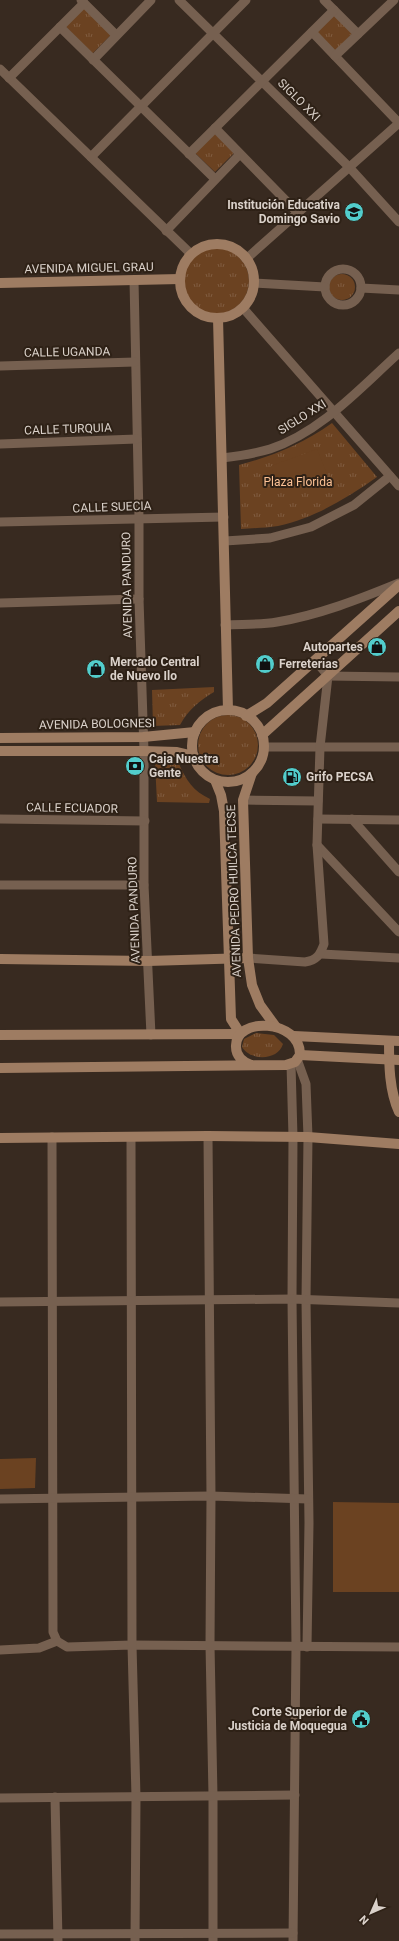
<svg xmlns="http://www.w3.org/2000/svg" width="399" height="1941" font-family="Roboto,sans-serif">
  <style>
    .grass { fill: url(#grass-tufts) }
    .pitch { fill: #6b4221 }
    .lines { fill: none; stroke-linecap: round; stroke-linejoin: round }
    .street { stroke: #766050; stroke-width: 9 }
    .secondary { stroke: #9e7c62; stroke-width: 10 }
    .labels { text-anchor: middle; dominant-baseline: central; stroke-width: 4; stroke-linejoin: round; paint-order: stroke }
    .street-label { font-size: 12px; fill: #dad1ca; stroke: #2e2116 }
    .poi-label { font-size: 12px; font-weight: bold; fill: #dad1ca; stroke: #2e2116; text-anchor: start }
    .park-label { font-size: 12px; fill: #fdc295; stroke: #2e2116 }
  </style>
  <defs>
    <pattern id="grass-tufts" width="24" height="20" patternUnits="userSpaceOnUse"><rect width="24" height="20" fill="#6b4221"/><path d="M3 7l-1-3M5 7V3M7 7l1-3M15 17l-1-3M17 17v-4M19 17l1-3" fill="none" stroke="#805c40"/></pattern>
  </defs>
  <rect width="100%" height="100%" fill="#382a20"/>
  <g class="grass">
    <path d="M84,7l27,28 -19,19 -27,-28z"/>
    <path d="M334,13l19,20 -18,18 -20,-19z"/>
    <path d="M214,133l20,20 -19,19 -21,-20z"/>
    <circle cx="216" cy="281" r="33"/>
    <circle cx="342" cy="287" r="13"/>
    <path d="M332,423l45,54c-30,21 -62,41 -99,49 -12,2 -25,2 -37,3l-2,-64c36,-10 62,-20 93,-42z"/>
    <path d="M214,687v5c-15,9 -25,17 -34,33l-27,1 -1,-36z"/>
    <circle cx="228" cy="745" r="30"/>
    <path d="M155,763l24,1c7,16 14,27 31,35l-1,4 -52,-1z"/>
    <path d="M256,1033l18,2 9,9c-5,17 -33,17 -41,3l2,-8z"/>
  </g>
  <g class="pitch">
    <path d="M317,449l10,25 -47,17 -9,-25z"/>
    <path d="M36,1458l-1,30 -35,1v-30z"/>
    <path d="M333,1502l66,1v89h-66z"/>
  </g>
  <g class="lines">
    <g class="street">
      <path d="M81,0l35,35"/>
      <path d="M179,0l170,167 50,55"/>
      <path d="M324,0l34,34"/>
      <path d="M60,27l155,152"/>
      <path d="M312,32l87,91"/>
      <path d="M335,56l59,-56"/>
      <path d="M93,60l58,-60"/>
      <path d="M0,69l191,185"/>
      <path d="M9,78l75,-75"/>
      <path d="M215,128l83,85"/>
      <path d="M189,154l145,-144"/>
      <path d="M91,157l155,-157"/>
      <path d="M166,231l74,-77"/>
      <path d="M246,259l153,-136"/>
      <circle cx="343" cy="287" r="18"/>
      <path d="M134,280l5,238v81l5,152v134l7,150"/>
      <path d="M254,283l71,4"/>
      <path d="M361,288l38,2"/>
      <path d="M243,308l156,178"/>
      <path d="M0,366l135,-4"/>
      <path d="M0,444l137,-5"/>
      <path d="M222,458c16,-2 32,-4 48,-9 51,-17 90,-61 129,-96"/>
      <path d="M0,522l224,-5"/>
      <path d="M225,541l45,-3 41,-11 43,-22 36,-29"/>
      <path d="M0,603l139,-4"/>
      <path d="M225,625c17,-1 35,0 52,-3 42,-7 83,-23 122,-39"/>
      <path d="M328,676l71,1"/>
      <path d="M264,747h135"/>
      <path d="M243,800l75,1"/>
      <path d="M0,819l145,2"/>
      <path d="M318,819l81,1"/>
      <path d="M352,819l47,53"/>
      <path d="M317,845l82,87"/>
      <path d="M0,885h144"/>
      <path d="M321,954l78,4"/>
      <path d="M248,958l57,4c12,-2 15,-7 19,-18l-7,-99 3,-98 8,-71 -13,-16"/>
      <path d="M297,1059l9,25 2,53 -2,163 3,223 -2,124"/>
      <path d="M291,1064l2,73 -1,162 4,347 -3,295"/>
      <path d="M208,1136l3,360 -1,149 3,151v145"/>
      <path d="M52,1137l1,495 4,9 10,6 65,-2 267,2"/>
      <path d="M131,1137l1,508 4,152 -1,144"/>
      <path d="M0,1302l292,-3 107,4"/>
      <path d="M0,1499l211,-3 97,3"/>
      <path d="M0,1650l39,-2 18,-7"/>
      <path d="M55,1797l3,144"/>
      <path d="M0,1798l295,-3"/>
      <path d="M0,1934l293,-1"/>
    </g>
    <g class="secondary">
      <circle cx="217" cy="281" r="37"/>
      <path d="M0,283l180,-4"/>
      <path d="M218,318l10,392"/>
      <circle cx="228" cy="746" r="36"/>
      <path d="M246,716l21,-13 132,-118"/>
      <path d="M262,735l137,-124"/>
      <path d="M0,738l143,-1 52,-5"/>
      <path d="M0,751h144l33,1 17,4"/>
      <path d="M252,773l-9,27 5,158 4,27 8,20 16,22"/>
      <path d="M215,780l6,15 3,16 7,208 9,14"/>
      <path d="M0,959l148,2 100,-3"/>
      <path d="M0,1035l239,-1"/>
      <path d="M294,1036l105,5"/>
      <path d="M389,1041c0,23 0,49 10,71"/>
      <path d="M300,1055l99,5"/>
      <path d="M0,1068l286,-3 9,-3 5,-7c1,-36 -66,-39 -64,-8 0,9 7,15 15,18"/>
      <path d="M0,1138l208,-2 100,1 91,7"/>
    </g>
  </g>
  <defs>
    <g id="school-disc" transform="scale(1)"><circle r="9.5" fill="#52cdcc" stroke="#2e2116"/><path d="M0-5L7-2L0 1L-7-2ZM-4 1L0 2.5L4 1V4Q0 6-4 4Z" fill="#111"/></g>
    <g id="shop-disc" transform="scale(1)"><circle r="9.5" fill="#52cdcc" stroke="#2e2116"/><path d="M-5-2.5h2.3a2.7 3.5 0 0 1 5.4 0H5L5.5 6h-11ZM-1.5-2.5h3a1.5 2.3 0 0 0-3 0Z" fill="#111"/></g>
    <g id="bank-disc" transform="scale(1)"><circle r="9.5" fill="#52cdcc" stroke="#2e2116"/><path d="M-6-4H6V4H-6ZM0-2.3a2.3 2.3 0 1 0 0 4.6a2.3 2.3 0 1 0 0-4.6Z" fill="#111"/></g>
    <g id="fuel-disc" transform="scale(1)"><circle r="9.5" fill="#52cdcc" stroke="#2e2116"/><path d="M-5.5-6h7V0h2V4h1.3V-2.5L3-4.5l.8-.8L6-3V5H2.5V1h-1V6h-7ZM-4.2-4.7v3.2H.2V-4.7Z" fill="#111"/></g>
    <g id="civic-disc" transform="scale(1)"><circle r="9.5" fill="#52cdcc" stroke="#2e2116"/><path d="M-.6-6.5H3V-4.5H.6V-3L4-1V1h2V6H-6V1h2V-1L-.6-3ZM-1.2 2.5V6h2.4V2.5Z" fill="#111"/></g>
  </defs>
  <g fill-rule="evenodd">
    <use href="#school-disc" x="354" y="212"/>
    <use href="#shop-disc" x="377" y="647"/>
    <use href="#shop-disc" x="265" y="664"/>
    <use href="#shop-disc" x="96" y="669"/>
    <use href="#bank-disc" x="135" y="766"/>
    <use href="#fuel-disc" x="292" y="777"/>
    <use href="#civic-disc" x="361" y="1719"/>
  </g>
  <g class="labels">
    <g class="street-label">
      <text transform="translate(299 100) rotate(45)">SIGLO XXI</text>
      <text transform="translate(89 268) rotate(-1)">AVENIDA MIGUEL GRAU</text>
      <text transform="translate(67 352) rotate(-1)">CALLE UGANDA</text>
      <text transform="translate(302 417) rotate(-32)">SIGLO XXI</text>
      <text transform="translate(68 429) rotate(-2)">CALLE TURQUIA</text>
      <text transform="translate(112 507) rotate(-2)">CALLE SUECIA</text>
      <text transform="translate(127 585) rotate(-91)">AVENIDA PANDURO</text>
      <text transform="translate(97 724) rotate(-1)">AVENIDA BOLOGNESI</text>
      <text transform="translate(72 808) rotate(1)">CALLE ECUADOR</text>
      <text transform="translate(234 891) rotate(-92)">AVENIDA PEDRO HUILCA TECSE</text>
      <text transform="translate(134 910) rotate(-92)">AVENIDA PANDURO</text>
    </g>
    <g class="poi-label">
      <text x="340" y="205" text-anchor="end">Institución Educativa<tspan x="340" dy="14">Domingo Savio</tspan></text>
      <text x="363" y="647" text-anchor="end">Autopartes</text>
      <text x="110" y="662">Mercado Central<tspan x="110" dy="14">de Nuevo Ilo</tspan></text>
      <text x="279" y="664">Ferreterias</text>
      <text x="149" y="759">Caja Nuestra<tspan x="149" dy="14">Gente</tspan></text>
      <text x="306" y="777">Grifo PECSA</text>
      <text x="347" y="1712" text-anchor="end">Corte Superior de<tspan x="347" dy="14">Justicia de Moquegua</tspan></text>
    </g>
    <g class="park-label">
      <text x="298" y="482">Plaza Florida</text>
    </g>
  </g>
  <g transform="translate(371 1913) rotate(225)" stroke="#2e2116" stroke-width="3" paint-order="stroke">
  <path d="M0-3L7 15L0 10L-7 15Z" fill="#dad1ca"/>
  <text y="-6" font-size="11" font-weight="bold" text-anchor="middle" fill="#dad1ca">N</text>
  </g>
</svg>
